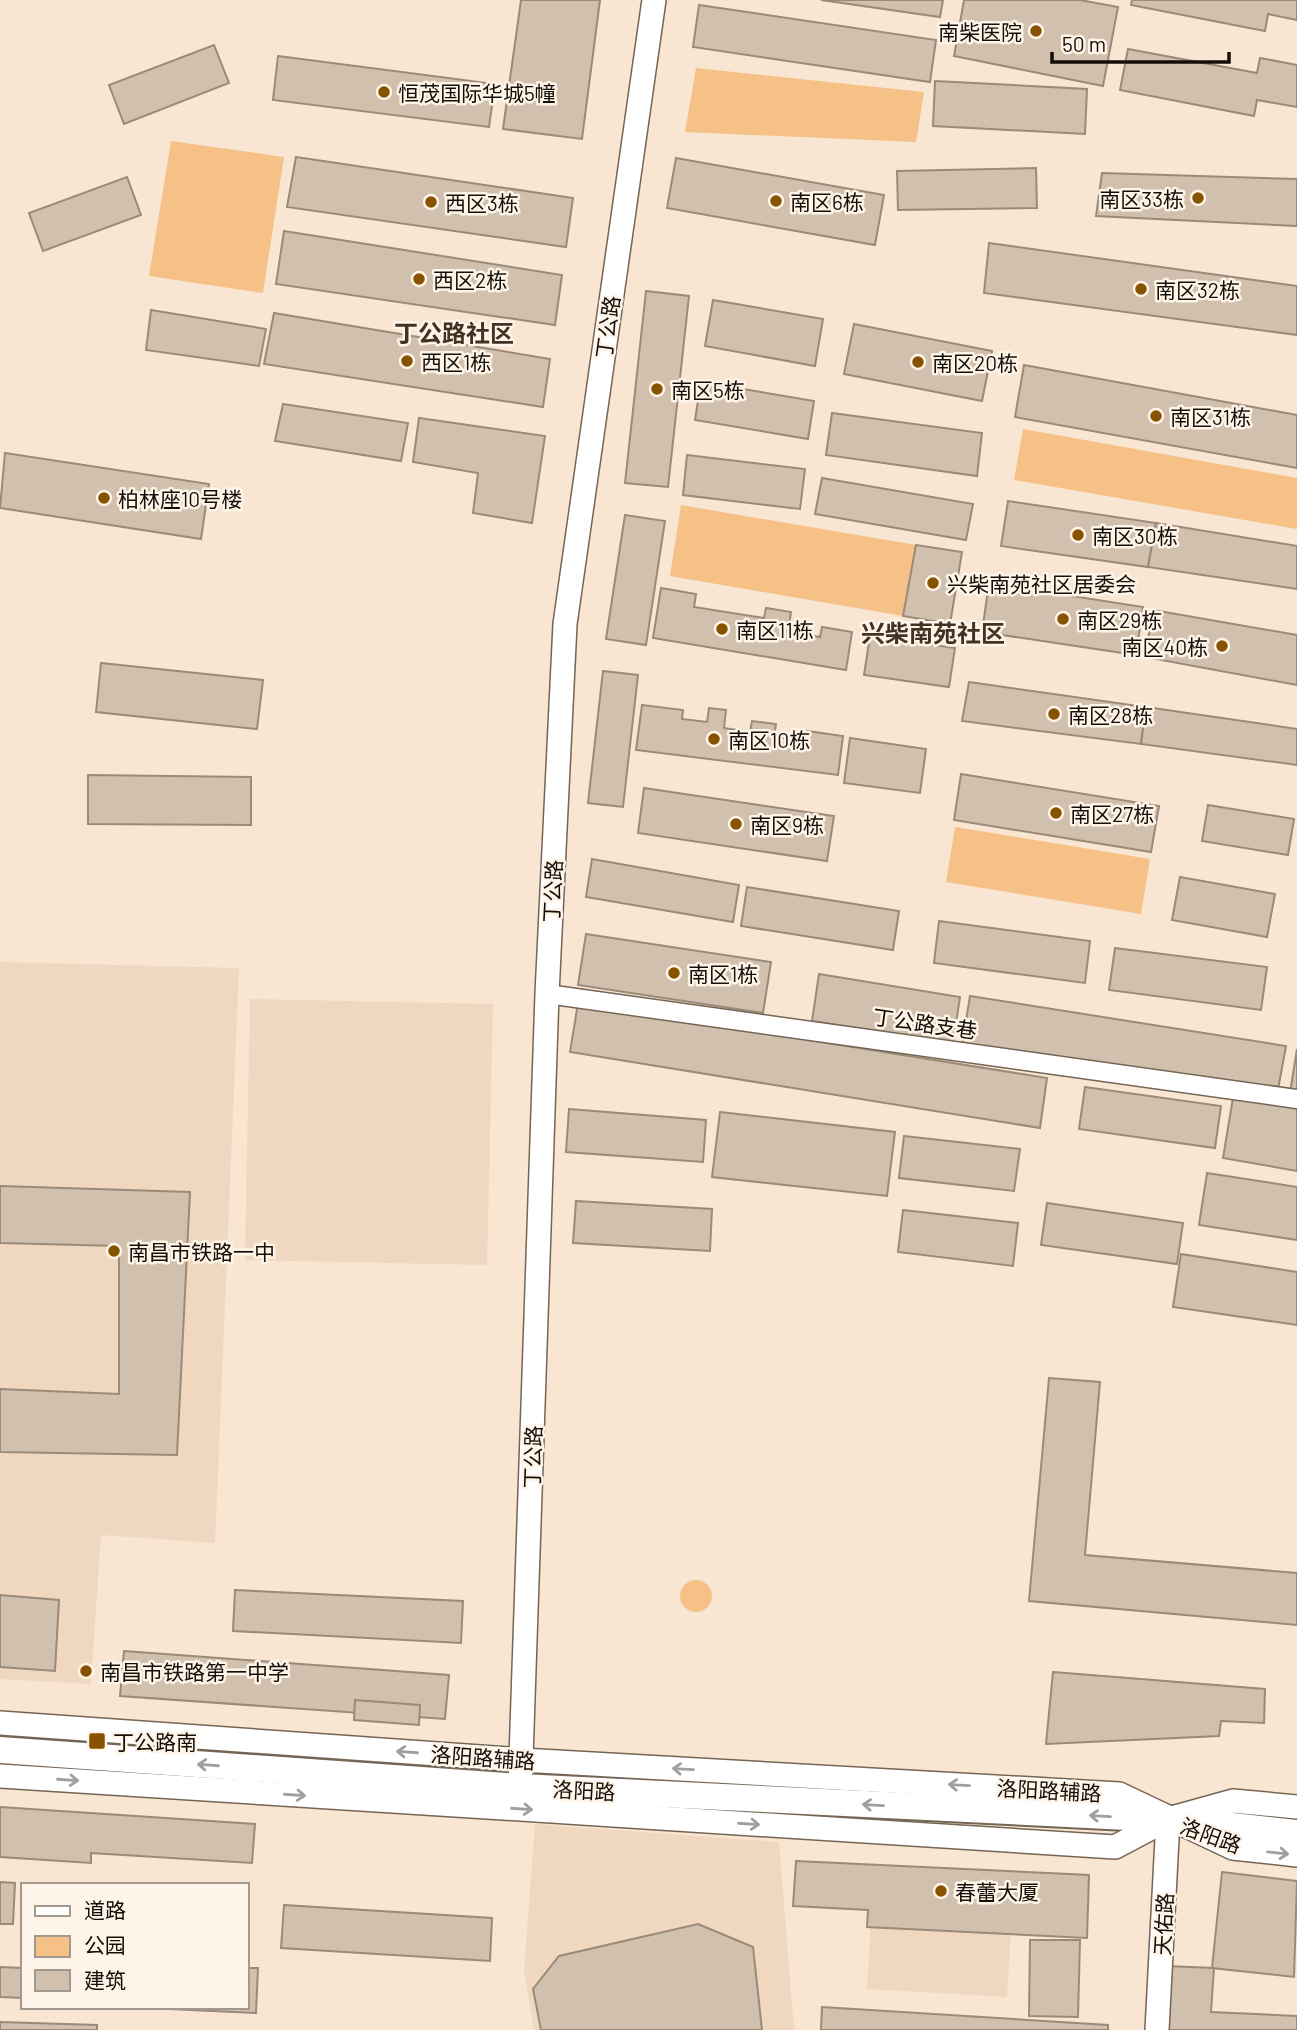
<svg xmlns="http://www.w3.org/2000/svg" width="1297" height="2030" font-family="Barlow,'Noto Sans SC',sans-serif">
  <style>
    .built { fill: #f0d8c0 }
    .green { fill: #f6c187 }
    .building { fill: #d1c0ad; stroke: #9b8a78; stroke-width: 2 }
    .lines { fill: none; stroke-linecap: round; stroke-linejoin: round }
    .minor-casing { stroke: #756555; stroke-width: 21 }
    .tertiary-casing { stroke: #756555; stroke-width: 26 }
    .secondary-casing { stroke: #756555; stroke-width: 30 }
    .minor { stroke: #fff; stroke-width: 18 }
    .tertiary { stroke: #fff; stroke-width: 23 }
    .secondary { stroke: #fff; stroke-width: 26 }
    .oneway { stroke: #a19f9c }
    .poi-dot { fill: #885300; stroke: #fff4e8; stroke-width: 2.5 }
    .labels { text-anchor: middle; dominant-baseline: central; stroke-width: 5; stroke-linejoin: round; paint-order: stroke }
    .poi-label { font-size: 21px; fill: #140e08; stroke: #fff4e8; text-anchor: start }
    .street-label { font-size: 21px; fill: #140e08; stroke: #fff4e8 }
    .quarter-label { font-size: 24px; font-weight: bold; fill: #413323; stroke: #fff4e8 }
  </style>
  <rect width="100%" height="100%" fill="#f8e5d2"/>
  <g class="built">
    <path d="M0,962l239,6 -24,575 -114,-8 -10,149 -91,-5z"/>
    <path d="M250,999l243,5 -6,261 -242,-5z"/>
    <path d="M535,1824l244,18 15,188h-260l-10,-60z"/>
    <path d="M873,1888l140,8 -6,101 -140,-8z"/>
  </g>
  <g class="green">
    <path d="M696,68l228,24 -8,50 -231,-10z"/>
    <path d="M171,141l113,16 -21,136 -114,-17z"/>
    <path d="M1023,429l274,49v51l-283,-49z"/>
    <path d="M681,505l235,40 -13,71 -233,-40z"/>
    <path d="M955,827l195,32 -9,55 -195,-32z"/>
    <circle cx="696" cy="1596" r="16"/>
  </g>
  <g class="building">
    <path d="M521,0h79l-18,139 -79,-10z"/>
    <path d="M821,0h122l-3,17z"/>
    <path d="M964,0h116l38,7 -15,79 -149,-30z"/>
    <path d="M1132,0h165v20l-29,-6 -3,17 -134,-26z"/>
    <path d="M699,5l237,35 -6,42 -237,-35z"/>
    <path d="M214,45l15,38 -105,41 -15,-39z"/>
    <path d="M1128,49l129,24 3,-15 37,7v42l-40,-7 -3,16 -134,-26z"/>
    <path d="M278,56l217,28 -6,43 -216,-27z"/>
    <path d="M935,81l152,8 -2,45 -152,-8z"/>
    <path d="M296,157l277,41 -7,49 -279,-40z"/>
    <path d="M676,158l208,37 -9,50 -208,-37z"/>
    <path d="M1036,168l1,40 -139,2 -1,-39z"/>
    <path d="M1102,173l195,6v47l-201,-10z"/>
    <path d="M127,177l14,38 -98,36 -14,-38z"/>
    <path d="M284,231l278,44 -7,50 -279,-41z"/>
    <path d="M989,243l308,43v49l-313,-42z"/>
    <path d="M646,291l43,5 -21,191 -43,-4z"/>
    <path d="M713,300l110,19 -8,47 -110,-20z"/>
    <path d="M151,310l115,19 -7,37 -113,-16z"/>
    <path d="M274,313l276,46 -7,48 -279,-43z"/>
    <path d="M854,324l138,27 -10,50 -138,-27z"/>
    <path d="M1024,365l273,50v53l-282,-51z"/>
    <path d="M701,382l113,19 -6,38 -113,-19z"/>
    <path d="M283,404l125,19 -7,38 -126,-20z"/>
    <path d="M832,413l150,20 -5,43 -151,-21z"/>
    <path d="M419,418l126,18 -13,87 -59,-10 5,-40 -65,-11z"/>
    <path d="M5,453l204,31 -8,55 -201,-31z"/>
    <path d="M687,455l118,14 -5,40 -117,-14z"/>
    <path d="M822,478l151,26 -7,36 -151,-26z"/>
    <path d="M1008,501l148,22 -8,44 -147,-21z"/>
    <path d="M625,515l40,6 -19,124 -40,-6z"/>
    <path d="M1156,523l141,23v43l-149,-22z"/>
    <path d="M916,545l46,7 -12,72 -47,-8z"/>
    <path d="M989,583l154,24 -7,48 -154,-23z"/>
    <path d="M661,588l35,6 -2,13 70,11 2,-10 25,4 -3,20 32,5 2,-10 30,5 -6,38 -193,-32z"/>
    <path d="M1153,610l144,25v50l-152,-28z"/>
    <path d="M870,636l85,12 -6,39 -85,-12z"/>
    <path d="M101,663l162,17 -6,49 -161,-17z"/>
    <path d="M603,671l35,4 -15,132 -35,-4z"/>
    <path d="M969,682l177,25 -5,37 -179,-23z"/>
    <path d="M642,705l41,5 -1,9 25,3 2,-14 17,2 -2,18 26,4 2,-11 24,3 -2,13 32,4 1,-10 36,5 -5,39 -202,-25z"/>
    <path d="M1146,707l151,22v36l-156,-21z"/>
    <path d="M850,738l76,11 -6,44 -76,-10z"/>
    <path d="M961,774l198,32 -8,46 -197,-32z"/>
    <path d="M88,775l163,2v48l-163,-1z"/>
    <path d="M644,788l190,28 -7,45 -189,-28z"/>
    <path d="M1208,805l86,14 -6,36 -86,-14z"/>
    <path d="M592,859l147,26 -6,37 -147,-25z"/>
    <path d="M1180,877l95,17 -8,43 -95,-17z"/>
    <path d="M747,887l152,24 -6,39 -152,-24z"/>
    <path d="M939,921l151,20 -5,42 -151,-20z"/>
    <path d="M586,934l185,28 -8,51 -185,-28z"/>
    <path d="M1115,948l152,19 -6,43 -152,-20z"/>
    <path d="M819,974l141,23 -7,46 -141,-22z"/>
    <path d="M970,996l316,50 -9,49 -315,-50z"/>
    <path d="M578,1003l469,75 -7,50 -470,-76z"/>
    <path d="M1297,1049v45l-7,-1z"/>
    <path d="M1085,1087l136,19 -6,42 -136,-19z"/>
    <path d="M1233,1098l64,10v63l-74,-13z"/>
    <path d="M569,1109l137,11 -3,42 -137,-10z"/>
    <path d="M720,1112l175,20 -8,64 -175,-19z"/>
    <path d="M904,1136l116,13 -6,42 -115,-13z"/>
    <path d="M1207,1173l90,14v53l-98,-15z"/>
    <path d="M0,1186l190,6 -13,263 -177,-3v-63l119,5v-148l-119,-3z"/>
    <path d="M576,1201l136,8 -2,42 -137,-8z"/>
    <path d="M1047,1203l136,20 -6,41 -136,-19z"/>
    <path d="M903,1210l115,13 -5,43 -115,-14z"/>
    <path d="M1181,1254l116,18v53l-124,-18z"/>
    <path d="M1049,1378l51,4 -15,173 212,18v52l-268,-24z"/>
    <path d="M235,1590l228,11 -2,42 -228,-12z"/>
    <path d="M0,1595l59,5 -4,71 -55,-4z"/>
    <path d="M124,1651l325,24 -4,44 -325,-23z"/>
    <path d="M1053,1672l212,17 -1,34 -43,-2 -2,15 -173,8z"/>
    <path d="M355,1700l65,5 -1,20 -65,-5z"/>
    <path d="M0,1807l255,17 -3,39 -161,-10v10l-91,-6z"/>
    <path d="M796,1861l293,14 -2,63 -220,-11 1,-17 -75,-4z"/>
    <path d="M1222,1872l75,9 -3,96 -82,-9z"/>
    <path d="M0,1882l15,1 -2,41h-13z"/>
    <path d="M284,1905l208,13 -2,43 -209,-13z"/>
    <path d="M698,1924l55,23 9,83h-221l-8,-41 26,-33z"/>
    <path d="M1030,1940h50l-2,77 -49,-1z"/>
    <path d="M1165,1966l49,2 -3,44 86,4v14h-135z"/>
    <path d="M0,1967l23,1v30l-23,-1z"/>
    <path d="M247,1968h11l-2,45 -132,-6h123z"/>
    <path d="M822,2007l286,18v5h-287z"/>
    <path d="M0,2022l97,3v5h-97z"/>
  </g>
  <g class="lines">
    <g class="minor-casing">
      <path id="minor" d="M547,994l750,105"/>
    </g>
    <g class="tertiary-casing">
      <g id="tertiary">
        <path d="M0,1723l522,37 597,34 114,54 64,7"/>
        <path d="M0,1776l1115,71 53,-28 65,-18 64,6"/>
        <path d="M520,1787l27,-793 18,-370 89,-624"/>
        <path d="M1157,2030l11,-211"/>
      </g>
    </g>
    <g class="secondary-casing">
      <path id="secondary" d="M0,1750l520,37 648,32 129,14"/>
    </g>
    <use href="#minor" class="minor"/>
    <use href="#tertiary" class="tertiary"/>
    <use href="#secondary" class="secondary"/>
  </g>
  <defs><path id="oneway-shaft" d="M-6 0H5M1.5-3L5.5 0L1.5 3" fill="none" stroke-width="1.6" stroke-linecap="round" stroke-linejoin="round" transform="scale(1.75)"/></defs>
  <g class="oneway">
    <use href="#oneway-shaft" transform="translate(407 1752) rotate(-176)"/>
    <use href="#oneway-shaft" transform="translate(208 1765) rotate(-176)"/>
    <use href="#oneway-shaft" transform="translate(683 1769) rotate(-177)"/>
    <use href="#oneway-shaft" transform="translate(68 1780) rotate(4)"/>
    <use href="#oneway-shaft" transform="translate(959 1785) rotate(-177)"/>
    <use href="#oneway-shaft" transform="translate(295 1795) rotate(4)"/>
    <use href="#oneway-shaft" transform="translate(873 1805) rotate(-177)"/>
    <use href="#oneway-shaft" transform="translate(522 1809) rotate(4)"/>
    <use href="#oneway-shaft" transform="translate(1100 1816) rotate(-177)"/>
    <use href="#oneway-shaft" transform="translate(749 1824) rotate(4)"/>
    <use href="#oneway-shaft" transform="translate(1278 1853) rotate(6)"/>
  </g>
  <g class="poi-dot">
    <circle cx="1036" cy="31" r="7"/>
    <circle cx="384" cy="92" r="7"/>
    <circle cx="1198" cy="198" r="7"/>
    <circle cx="776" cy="201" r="7"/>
    <circle cx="431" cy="202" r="7"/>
    <circle cx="419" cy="279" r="7"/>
    <circle cx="1141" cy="289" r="7"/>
    <circle cx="407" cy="361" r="7"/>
    <circle cx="918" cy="362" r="7"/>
    <circle cx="657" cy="389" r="7"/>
    <circle cx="1156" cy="416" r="7"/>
    <circle cx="104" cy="498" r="7"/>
    <circle cx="1078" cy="535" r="7"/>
    <circle cx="933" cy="583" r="7"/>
    <circle cx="1063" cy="619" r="7"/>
    <circle cx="722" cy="629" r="7"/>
    <circle cx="1222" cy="646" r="7"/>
    <circle cx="1054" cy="714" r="7"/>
    <circle cx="714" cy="739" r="7"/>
    <circle cx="1056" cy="813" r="7"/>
    <circle cx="736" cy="824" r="7"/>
    <circle cx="674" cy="973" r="7"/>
    <circle cx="114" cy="1251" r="7"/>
    <circle cx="86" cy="1671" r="7"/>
    <rect x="88" y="1732" width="18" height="18" rx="3.5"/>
    <circle cx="941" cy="1891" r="7"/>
  </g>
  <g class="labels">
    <g class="poi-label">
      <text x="1022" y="31" text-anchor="end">南柴医院</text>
      <text x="398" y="92">恒茂国际华城5幢</text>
      <text x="1184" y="198" text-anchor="end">南区33栋</text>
      <text x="790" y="201">南区6栋</text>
      <text x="445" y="202">西区3栋</text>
      <text x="433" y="279">西区2栋</text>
      <text x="1155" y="289">南区32栋</text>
      <text x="421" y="361">西区1栋</text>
      <text x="932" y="362">南区20栋</text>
      <text x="671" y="389">南区5栋</text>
      <text x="1170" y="416">南区31栋</text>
      <text x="118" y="498">柏林座10号楼</text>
      <text x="1092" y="535">南区30栋</text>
      <text x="947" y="583">兴柴南苑社区居委会</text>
      <text x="1077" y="619">南区29栋</text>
      <text x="736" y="629">南区11栋</text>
      <text x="1208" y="646" text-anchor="end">南区40栋</text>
      <text x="1068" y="714">南区28栋</text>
      <text x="728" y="739">南区10栋</text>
      <text x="1070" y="813">南区27栋</text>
      <text x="750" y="824">南区9栋</text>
      <text x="688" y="973">南区1栋</text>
      <text x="128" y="1251">南昌市铁路一中</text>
      <text x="100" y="1671">南昌市铁路第一中学</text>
      <text x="113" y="1741">丁公路南</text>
      <text x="955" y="1891">春蕾大厦</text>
    </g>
    <g class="street-label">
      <text transform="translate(607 327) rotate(-82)">丁公路</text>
      <text transform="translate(552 891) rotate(-87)">丁公路</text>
      <text transform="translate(925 1023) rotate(8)">丁公路支巷</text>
      <text transform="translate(532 1457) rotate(-88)">丁公路</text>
      <text transform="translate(483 1757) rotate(4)">洛阳路辅路</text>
      <text transform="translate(584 1790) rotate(3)">洛阳路</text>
      <text transform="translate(1049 1790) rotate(3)">洛阳路辅路</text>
      <text transform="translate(1211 1835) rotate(20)">洛阳路</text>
      <text transform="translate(1163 1924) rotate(-87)">天佑路</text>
    </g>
    <g class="quarter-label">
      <text x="454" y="332">丁公路社区</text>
      <text x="933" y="632">兴柴南苑社区</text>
    </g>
  </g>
  <rect x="21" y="1883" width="228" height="126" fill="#fff4e8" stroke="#a1988e" stroke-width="2"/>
  <rect x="35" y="1906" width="35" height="10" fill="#ffffff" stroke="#a1988e" stroke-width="2"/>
  <text x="84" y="1918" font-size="21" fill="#140e08">道路</text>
  <rect x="35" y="1936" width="35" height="21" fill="#f6c187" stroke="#a1988e" stroke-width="2"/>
  <text x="84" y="1953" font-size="21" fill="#140e08">公园</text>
  <rect x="35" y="1970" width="35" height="21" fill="#d1c0ad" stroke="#a1988e" stroke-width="2"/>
  <text x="84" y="1988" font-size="21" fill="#140e08">建筑</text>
  <path d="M1052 52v10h177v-10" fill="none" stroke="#140e08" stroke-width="3.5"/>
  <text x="1062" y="52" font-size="21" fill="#140e08" stroke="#fff4e8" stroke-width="5" paint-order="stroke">50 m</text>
</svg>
